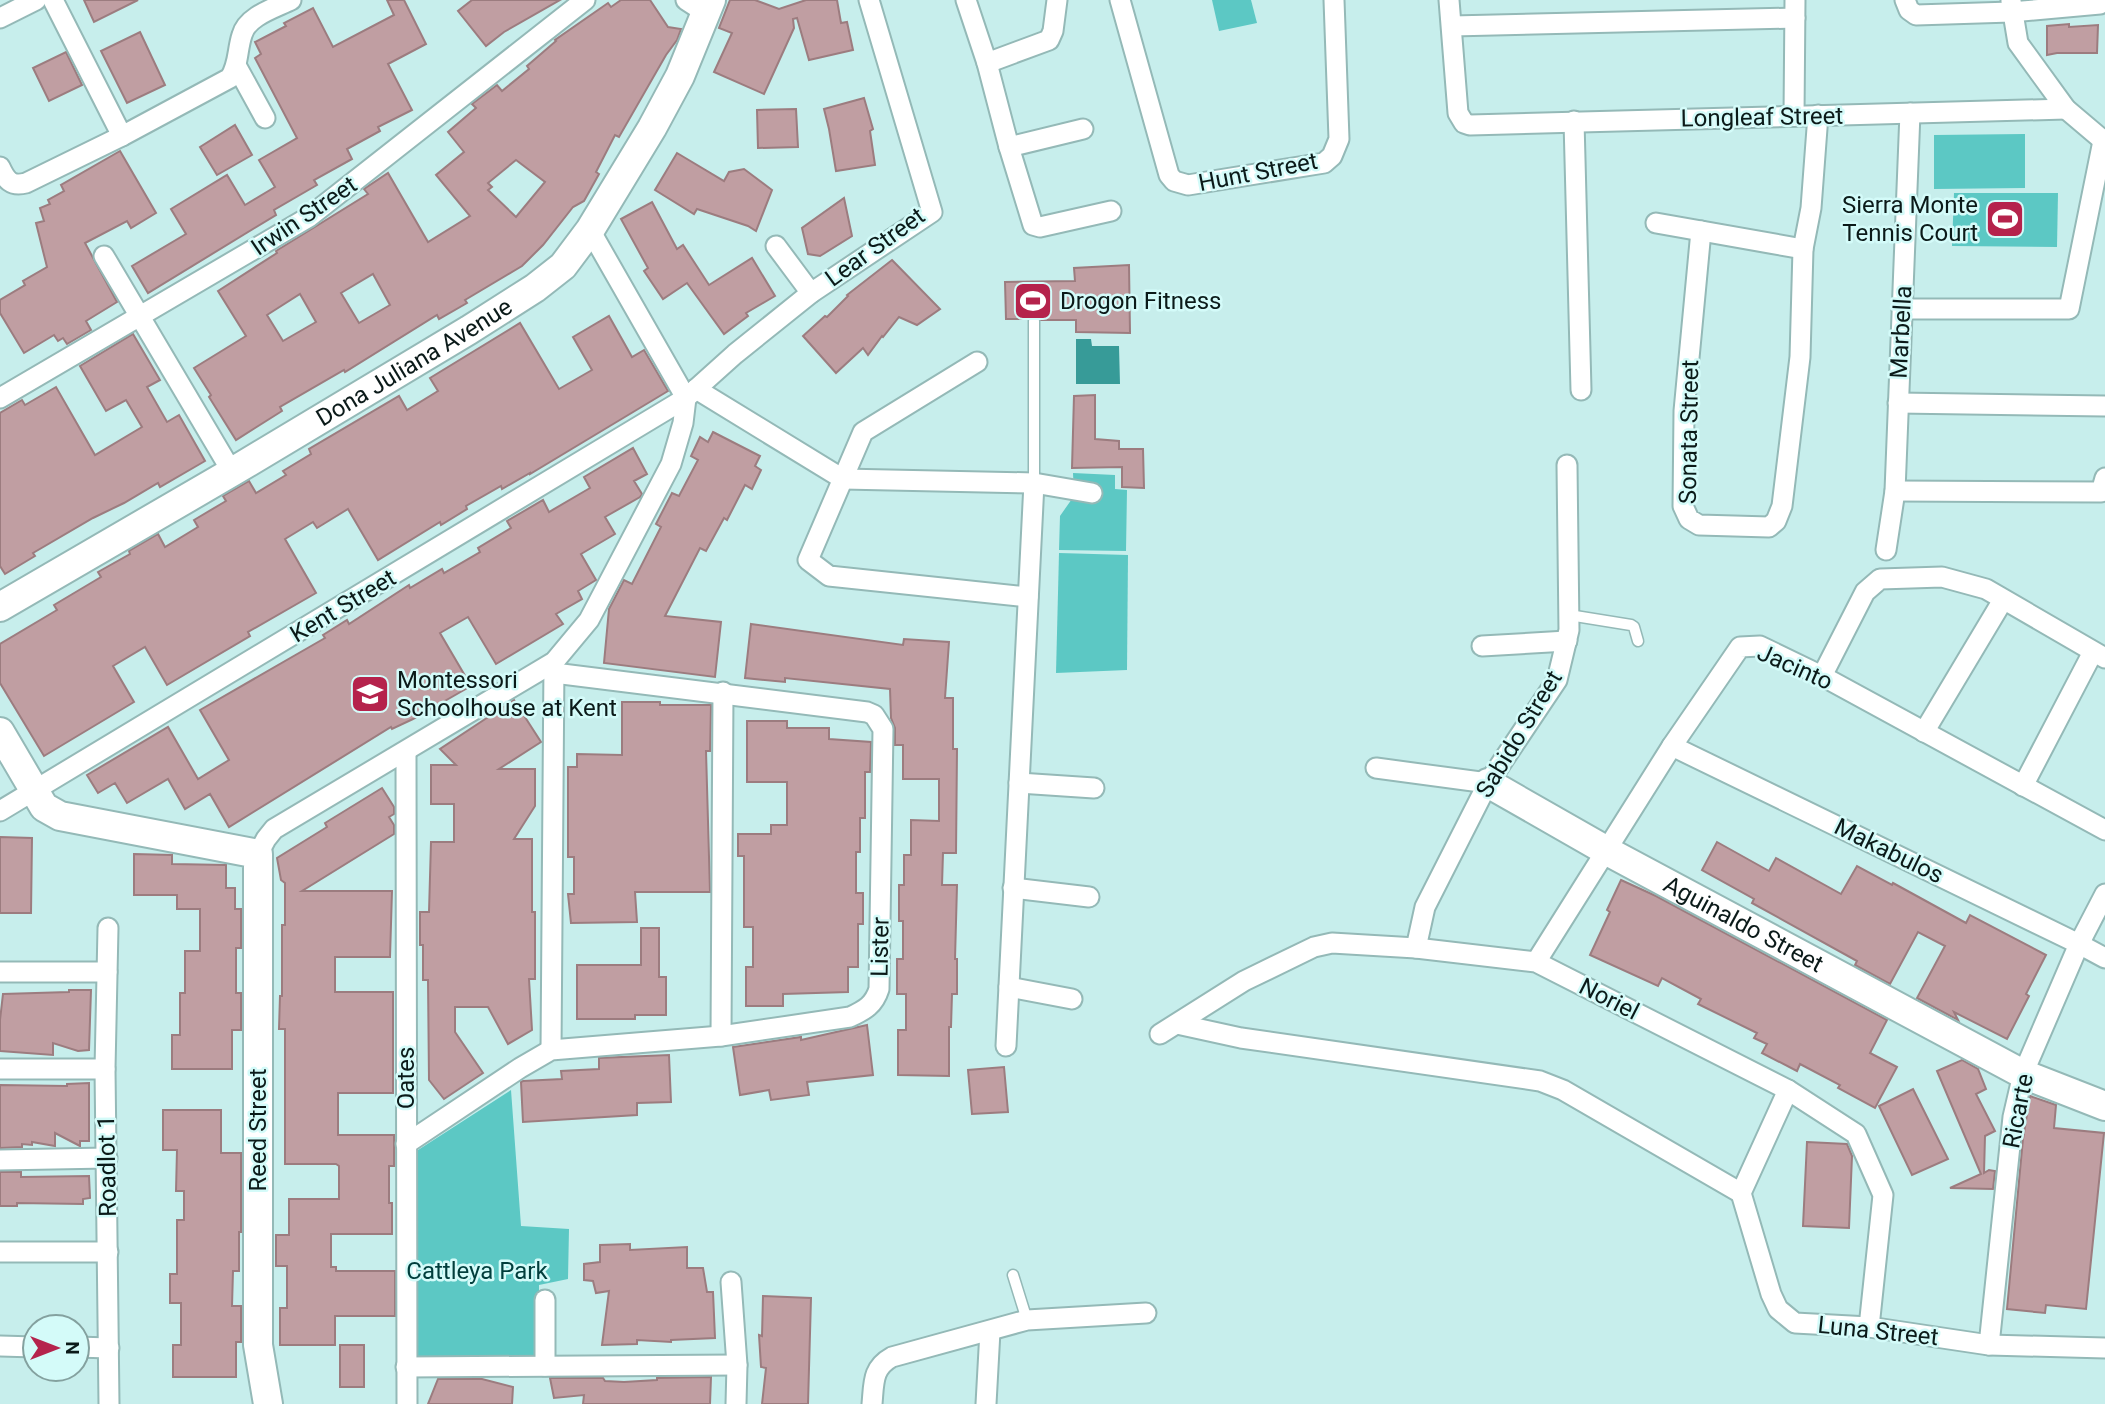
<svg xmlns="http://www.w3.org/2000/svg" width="2105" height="1404" font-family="Roboto,sans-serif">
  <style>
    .green { fill: #5cc8c4 }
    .water { fill: #379b98 }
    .building { fill: #c09ea2; stroke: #9c7c7f; stroke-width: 2; fill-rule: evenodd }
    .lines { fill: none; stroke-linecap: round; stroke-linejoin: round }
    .lane-casing { stroke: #94b9b7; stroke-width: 13 }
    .street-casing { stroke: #94b9b7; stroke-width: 23 }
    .secondary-casing { stroke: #94b9b7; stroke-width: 32 }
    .lane { stroke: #fff; stroke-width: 10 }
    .street { stroke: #fff; stroke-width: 19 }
    .secondary { stroke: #fff; stroke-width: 28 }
    .labels { text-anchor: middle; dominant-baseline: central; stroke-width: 5; stroke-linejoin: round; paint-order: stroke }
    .street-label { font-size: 24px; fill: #0b1a19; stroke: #d4fbf9 }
    .poi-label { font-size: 24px; fill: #0b1a19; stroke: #d4fbf9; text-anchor: start }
    .park-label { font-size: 24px; fill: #003e3c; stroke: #d4fbf9 }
  </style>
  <rect width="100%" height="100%" fill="#c7eeec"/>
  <g class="green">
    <path d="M1212,0h39l6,23 -38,8z"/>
    <path d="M2025,134v54l-91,1v-54z"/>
    <path d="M1954,193h104l-1,54 -105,-1z"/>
    <path d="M1073,473l42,2v14l12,1 -1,61 -67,-1 1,-34 14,-20z"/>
    <path d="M1059,553l69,2 -1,115 -71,3z"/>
    <path d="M511,1090l10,136 48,3 -1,50 -29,6v76l-126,1 2,-210z"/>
  </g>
  <path class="water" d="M1076,339h15l1,7h27l1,38h-44z"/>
  <g class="building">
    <path d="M84,0h54l-44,22z"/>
    <path d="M387,0h17l22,44 -38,20 24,46 -34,17 2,4 -33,18 5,10 -38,21 3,5 -43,25 2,5 -128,78 -16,-27 54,-32 -15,-25 56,-34 18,30 30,-18 -16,-27 38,-22 -42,-80 6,-4 -6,-12 31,-16 -2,-3 29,-15 20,39 61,-32z"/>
    <path d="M472,0h88l-56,32 -18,14 -28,-35z"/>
    <path d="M621,0h29l18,27 13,2 -4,11 -11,15 -47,82 -4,-2 -19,37 3,2 -15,27 -11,6 -30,38 -21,21 -57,34 2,3 -28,16 -2,-4 -92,57 -1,-2 -64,37 2,4 -46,29 -27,-43 2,-2 -17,-27 52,-32 -28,-45 59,-38 -1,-2 92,-57 -4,-5 24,-16 40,69 42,-26 -34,-41 28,-23 -16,-20 28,-24 -4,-4 25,-19 5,6 27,-22 -2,-3 29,-25 -1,-1 53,-37 3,4zM516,160l29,22 -29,35 -28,-27 4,-3 -4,-4zM373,274l17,31 -31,18 -18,-30zM300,294l16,28 -33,19 -16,-26z"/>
    <path d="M730,0h25l24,9 27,-9h31l4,23 6,-1 6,28 -44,10 -12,-42 -4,1 1,9 -30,66 -50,-22 18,-39 -13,-5z"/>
    <path d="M2069,24v3l29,-2 -1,28h-40l-10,2v-29z"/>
    <path d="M140,32l25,53 -38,18 -26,-52z"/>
    <path d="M66,52l16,33 -33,16 -16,-33z"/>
    <path d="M864,98l9,31 -3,2 5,34 -39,6 -7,-42 -5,-20z"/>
    <path d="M796,109l2,38 -40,1 -1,-38z"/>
    <path d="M235,125l17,30 -35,20 -17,-28z"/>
    <path d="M120,151l36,62 -25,15 -4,-7 -42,22 32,59 -31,19 5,9 -24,14 -4,-6 -5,3 -4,-6 -30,18 -24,-40v-13l25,-15 -2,-4 24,-14 -11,-44 8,-2 -4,-13 10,-4 -2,-4 16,-9 -3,-6z"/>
    <path d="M677,153l47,28 5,-9 15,-3 28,21 -16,41 -8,-5 -51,-17 -3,5 -39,-24z"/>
    <path d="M844,198l8,38 -32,20 -12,-2 -6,-26z"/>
    <path d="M652,202l25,47 6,-4 26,40 43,-27 23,38 -29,17 2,3 -24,18 -37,-51 -24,16 -19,-28 4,-3 -27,-49z"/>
    <path d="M892,260l48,49 -23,16 -18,-8 -16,20 -1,-1 -14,19 -5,-7 -27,25 -33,-37 22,-20 2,1 21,-21 -1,-1z"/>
    <path d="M1129,265l1,68 -54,-1v-12h-35l-6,-6 -5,1 -3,4h-21l-1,-37 70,-1 -1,-13z"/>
    <path d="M609,316l23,41 12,-7 24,41 -138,83v-1l-28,16 -1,-3 -35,20 1,3 -26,16 -1,-3 -62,38 -30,-51 -31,19 -4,-6 -28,17 31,54 -68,39 2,4 -83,49 -22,-38 -32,19 21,36 -90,54 -44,-73v-39l57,-34 -3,-5 47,-28 -3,-5 32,-18 -1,-3 29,-17 7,13 33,-20 -4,-7 32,-19 -3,-5 26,-15 7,12 30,-18 -3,-4 28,-17 -2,-5 90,-53 8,14 31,-19 -8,-13 90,-55 39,66 33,-19 -19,-33z"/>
    <path d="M133,334l27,46 -13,7 20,35 12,-7 26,46 -45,26 -2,-4 -34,20 -31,15 -60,35 2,3 -30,18 -5,-8v-153l22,-13 3,5 31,-18 39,68 47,-28 -16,-27 -20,11 -26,-45z"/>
    <path d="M1095,395v44l24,2v8h24l1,39 -22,-1v-20l-50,1 2,-72z"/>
    <path d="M713,432l47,24 -5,10 6,4 -9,19 -7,-4 -18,35 -3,-2 -18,33 -6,-3 -35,68 56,6 -6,55 -111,-14 5,-54 15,-29 8,4 29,-57 -5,-3 16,-31 7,3 19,-36 -7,-4 9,-19 8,5z"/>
    <path d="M633,448l14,26 -13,7 8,13 -2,3 -35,20 10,17 -34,20 15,26 -18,11 4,8 -26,15 7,10 -67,40 -28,-47 -28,16 31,53 -58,33 -21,10 -1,-2 -162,100 -19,-33 -25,15 -17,-30 -41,24 -12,-20 -17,10 -11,-18 81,-48 30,52 31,-19 -29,-50 125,-72 -2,-3 24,-15 2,4 60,-39 1,3 32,-19 2,4 36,-21 -2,-4 33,-20 -4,-7 36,-21 6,12 41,-24 -6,-11z"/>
    <path d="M751,624l152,21 1,-6 45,3 -4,56h8v51h4l-1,104h-13l-1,32h15l-2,74h2v35h-5l-1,33h-2v49l-51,-1v-45h8v-36h-9v-35h6v-38h-4v-36h5v-30h7v-35l28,1v-42h-36v-34h-8v-17l-4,-10 -1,-29 -105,-11v4l-40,-4z"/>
    <path d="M514,700l27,42 -42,27h36v37l-21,33h18v73h3v67h-6l3,51 -24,14 -20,-37h-33v25l28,41 -39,26 -15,-19 -1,-100h-5v-35h-3v-33h9l2,-70h23v-38h-23v-39h25l-16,-16z"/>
    <path d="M622,702h38v3h51l-1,46h-4l4,141h-75l2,30 -66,1 -3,-29h6v-37h-6v-90h9v-13l45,1z"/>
    <path d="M747,721h40v7h42v11l42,3 -1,30h-5v46h-5v34h-4v41h7v31h-5v43h-10v25l-65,2v12h-37v-39h7v-40h-9v-71h-6v-22h33v-9h16v-43h-40z"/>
    <path d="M382,788l12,19v7l-5,3 5,8v9l-92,57h90l-2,66h-55v35h58v101h-55v42h56v31h-5v37h3v31h-61v33h5v4h59v45h-60v29h-55v-37h7v-42h-11v-31h13v-36h50v-33l-3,-2h-51v-135h-6l1,-33h2v-71h3v-42l-4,-3 -4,-22 50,-31 -2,-4z"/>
    <path d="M0,837l32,1 -1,75h-31z"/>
    <path d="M1717,842l52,29 7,-13 65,36 16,-28 35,19 1,-2 73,40 4,-8 76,40 -20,39 3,2 -22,43 -53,-27 4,8 -41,-22 28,-52 -27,-14 -28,52 -35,-19 2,-4 -105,-58 2,-4 -52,-29z"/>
    <path d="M134,854l38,1v9l54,1v23h9v21h6v39h-5v45h5v37h-9v39h-60v-34h8v-42h5v-42h15v-42h-23v-14h-43z"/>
    <path d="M1621,880l35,16 231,124 -17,33 27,14 -22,41 -37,-20 2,-3 -40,-21 -3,7 -35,-18 5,-9 -13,-6 3,-5 -59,-29 3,-5 -39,-21 -4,8 -68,-31 20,-43 -3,-2z"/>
    <path d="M641,928h18v49h7v38h-31v4h-58v-54h64z"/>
    <path d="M69,990h22l-2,60 -11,1 -25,-8v12l-53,-4v-31l3,-26 66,-2z"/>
    <path d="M867,1025l6,50 -66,7 2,13 -38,5 -2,-10 -29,5 -7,-48 68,-10v3z"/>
    <path d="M669,1055l2,47 -34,1v12l-114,7 -2,-40 2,-1 39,-2 -1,-8 38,-2v-11z"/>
    <path d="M1962,1060l16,9 8,20 -10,5 19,37 -10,5 -1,37 5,-3 6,1 -2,18 -43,-1 31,-14 -44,-103z"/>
    <path d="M1004,1067l4,45 -36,2 -4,-44z"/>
    <path d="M89,1083v58h-9v5l-25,-13v13l-23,-4v3l-10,-1v3l-22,1v-63l67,1v-2z"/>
    <path d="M1913,1089l35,70 -36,16 -33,-69z"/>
    <path d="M2030,1096l26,9 -2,23 50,5 -18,176 -40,-4 -1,8 -38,-4 16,-170z"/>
    <path d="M163,1110h58v43h20v79h-2v39h-6l-1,35h9v36h-5v35h-63v-32h8v-42h-11v-29h7v-54h7v-29h-8l1,-41h-14z"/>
    <path d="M1807,1142l40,2 5,12 -3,72 -46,-2z"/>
    <path d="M0,1172h21v5l68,-1 1,22 -7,1v5l-66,-1v3h-17z"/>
    <path d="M630,1244v6l57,-3v21h16l4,24h6l2,46 -44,2v2l-34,-2v4l-35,1 7,-54 -13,2 -3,-12 -9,-1v-16l16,-2v-17z"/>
    <path d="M763,1296l48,2 -3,106h-46l4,-36 -5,-1 -2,-32 3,1z"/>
    <rect x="340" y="1345" width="24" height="42"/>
    <path d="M711,1377l-1,27h-127l1,-9 -30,3 -4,-20h53l2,3 19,1 33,-2v-2z"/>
    <path d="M438,1379h44l31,8 -1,17h-84z"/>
  </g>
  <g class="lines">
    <g class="lane-casing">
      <g id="lane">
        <path d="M1034,483v-162"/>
        <path d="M1569,615l62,10 3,2 4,14"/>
        <path d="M1013,1275l14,45"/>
      </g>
    </g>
    <g class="street-casing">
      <g id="street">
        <path d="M53,0l69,136"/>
        <path d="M686,0l20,13"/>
        <path d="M966,0l21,63 22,84 24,78 7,2 71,-16"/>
        <path d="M1120,0l49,175 5,6 14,4 136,-22 8,-7 7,-17 -5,-139"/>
        <path d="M1449,0l9,113 6,10 6,2 596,-16"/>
        <path d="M1905,0l4,10 7,5 95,-3 89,-8"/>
        <path d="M2011,1l7,42 48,66 39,33"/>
        <path d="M0,18l36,-18"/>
        <path d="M1452,26l343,-8"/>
        <path d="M987,63l62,-23 4,-9 4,-31"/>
        <path d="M237,67l28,51"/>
        <path d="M1794,116l1,-116"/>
        <path d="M1574,121l7,269"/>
        <path d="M1009,147l74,-18"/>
        <path d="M0,167c6,13 11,20 26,16l96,-47 108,-58c9,-14 7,-28 12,-43 5,-19 33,-27 49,-35"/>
        <path d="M1656,223l147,26"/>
        <path d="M590,230l96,168"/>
        <path d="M1701,231l-17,180 -1,95 6,13 10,6 70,2 7,-6 6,-15 18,-149 3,-108 8,-41 7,-93"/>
        <path d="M776,246l35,47"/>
        <path d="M104,256l128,216"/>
        <path d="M1902,309h167l34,-168 2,-2"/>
        <path d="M977,362l-114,70 -55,128 21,16 199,21"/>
        <path d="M696,389l147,90 191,4 58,10"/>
        <path d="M0,398l309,-181 276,-217"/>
        <path d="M1898,403l207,3"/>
        <path d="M1895,491l206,1 4,-14"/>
        <path d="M1886,550l9,-59 15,-378"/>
        <path d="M1482,646l85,-5"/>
        <path d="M1822,676l43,-84 15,-13 62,-2 44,12 119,69"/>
        <path d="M1924,732l79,-132"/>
        <path d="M1672,746l407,198 26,14"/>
        <path d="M406,752l1,652"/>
        <path d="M1376,768l112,15"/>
        <path d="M1019,783l75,5"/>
        <path d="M2023,786l70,-134"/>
        <path d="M0,811l686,-413 49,-44 76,-61 121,-81 -63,-212"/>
        <path d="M258,854l8,-15 8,-10 280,-167 35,-42 82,-156 12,-41 3,-25"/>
        <path d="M1013,888l76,9"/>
        <path d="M108,928l-3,141 4,335"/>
        <path d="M1416,948l9,-41 63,-124 69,-103 12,-50 -2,-165"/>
        <path d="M1536,962l136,-216 68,-99 20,-1 62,30 283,154"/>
        <path d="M0,972h107"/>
        <path d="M1009,987l63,12"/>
        <path d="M1177,1024l64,14 299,43 23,9 178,103"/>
        <path d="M1160,1034l84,-53 70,-34 18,-4 84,5 120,14 252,128 68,44 27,61 -14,132"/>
        <path d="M721,1036l2,-344"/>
        <path d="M1006,1046l28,-563"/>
        <path d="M551,1050l3,-388"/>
        <path d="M0,1069h105"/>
        <path d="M406,1144l114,-76 31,-18 170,-14 129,-19c15,-7 24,-12 29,-28l4,-260 -9,-14 -7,-3 -313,-39"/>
        <path d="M0,1160l107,-2"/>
        <path d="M1741,1193l30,101 7,15 17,14 74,4 120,18 116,3"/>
        <path d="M1741,1193l47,-103"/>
        <path d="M0,1252h108"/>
        <path d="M731,1282l6,83 -1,39"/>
        <path d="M1989,1345l24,-228 10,-43 56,-130 26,-50"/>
        <path d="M0,1346l35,1"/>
        <path d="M77,1347l32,1"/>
        <path d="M545,1366v-66"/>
        <path d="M406,1367l331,-2"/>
        <path d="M872,1404c2,-21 0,-36 20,-47l135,-37 119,-7"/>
        <path d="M986,1404l4,-73"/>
      </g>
    </g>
    <g class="secondary-casing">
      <g id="secondary">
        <path id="s1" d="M0,607l232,-135 237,-142 66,-42 28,-22 27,-36 62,-102 28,-52 31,-76"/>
        <path d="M0,732l44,75 16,9 198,38v491l10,59"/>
        <path id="s2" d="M1488,783l119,68 416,223 82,32"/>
      </g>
    </g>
    <use href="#lane" class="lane"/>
    <use href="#street" class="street"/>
    <use href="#secondary" class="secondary"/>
  </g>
  <defs>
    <g id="stadium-square" transform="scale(2.0125)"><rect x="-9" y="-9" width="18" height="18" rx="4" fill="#b5234c" stroke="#d4fbf9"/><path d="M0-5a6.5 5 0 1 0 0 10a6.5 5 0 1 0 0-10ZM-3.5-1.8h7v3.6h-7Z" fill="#fff"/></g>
    <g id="school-square" transform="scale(2.0125)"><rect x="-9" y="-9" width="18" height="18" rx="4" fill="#b5234c" stroke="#d4fbf9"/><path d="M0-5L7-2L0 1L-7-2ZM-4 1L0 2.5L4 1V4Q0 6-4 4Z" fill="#fff"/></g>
  </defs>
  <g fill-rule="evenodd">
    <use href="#stadium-square" x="2005" y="219"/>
    <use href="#stadium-square" x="1033" y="301"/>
    <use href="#school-square" x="370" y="694"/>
  </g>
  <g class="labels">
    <g class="street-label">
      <text transform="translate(1762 117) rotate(-1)">Longleaf Street</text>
      <text transform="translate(1258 172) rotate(-11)">Hunt Street</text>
      <text transform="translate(304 216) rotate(-34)">Irwin Street</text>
      <text transform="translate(875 247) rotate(-36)">Lear Street</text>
      <text transform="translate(1901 332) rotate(-87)">Marbella</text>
      <text stroke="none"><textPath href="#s1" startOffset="481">Dona Juliana Avenue</textPath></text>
      <text transform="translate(1689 432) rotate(-89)">Sonata Street</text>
      <text transform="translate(343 606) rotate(-31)">Kent Street</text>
      <text transform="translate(1795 667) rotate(24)">Jacinto</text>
      <text transform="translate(1519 734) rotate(-59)">Sabido Street</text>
      <text transform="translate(1889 851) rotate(26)">Makabulos</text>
      <text stroke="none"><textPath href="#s2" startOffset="292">Aguinaldo Street</textPath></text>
      <text transform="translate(880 947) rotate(-89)">Lister</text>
      <text transform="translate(1609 999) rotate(27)">Noriel</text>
      <text transform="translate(406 1078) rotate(-90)">Oates</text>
      <text transform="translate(2018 1111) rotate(-79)">Ricarte</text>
      <text transform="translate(258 1130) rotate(-90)">Reed Street</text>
      <text transform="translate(107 1166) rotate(-91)">Roadlot 1</text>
      <text transform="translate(1878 1331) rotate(6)">Luna Street</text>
    </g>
    <g class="poi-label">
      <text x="1978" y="205" text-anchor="end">Sierra Monte<tspan x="1978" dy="28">Tennis Court</tspan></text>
      <text x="1060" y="301">Drogon Fitness</text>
      <text x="397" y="680">Montessori<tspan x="397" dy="28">Schoolhouse at Kent</tspan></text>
    </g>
    <g class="park-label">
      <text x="477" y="1271">Cattleya Park</text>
    </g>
  </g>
  <g transform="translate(56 1348) rotate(90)"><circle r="33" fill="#d4fbf9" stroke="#84a19f" stroke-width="2"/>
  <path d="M0-5L12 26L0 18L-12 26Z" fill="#b5234c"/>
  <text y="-10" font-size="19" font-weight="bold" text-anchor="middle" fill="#0b1a19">N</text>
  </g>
</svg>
